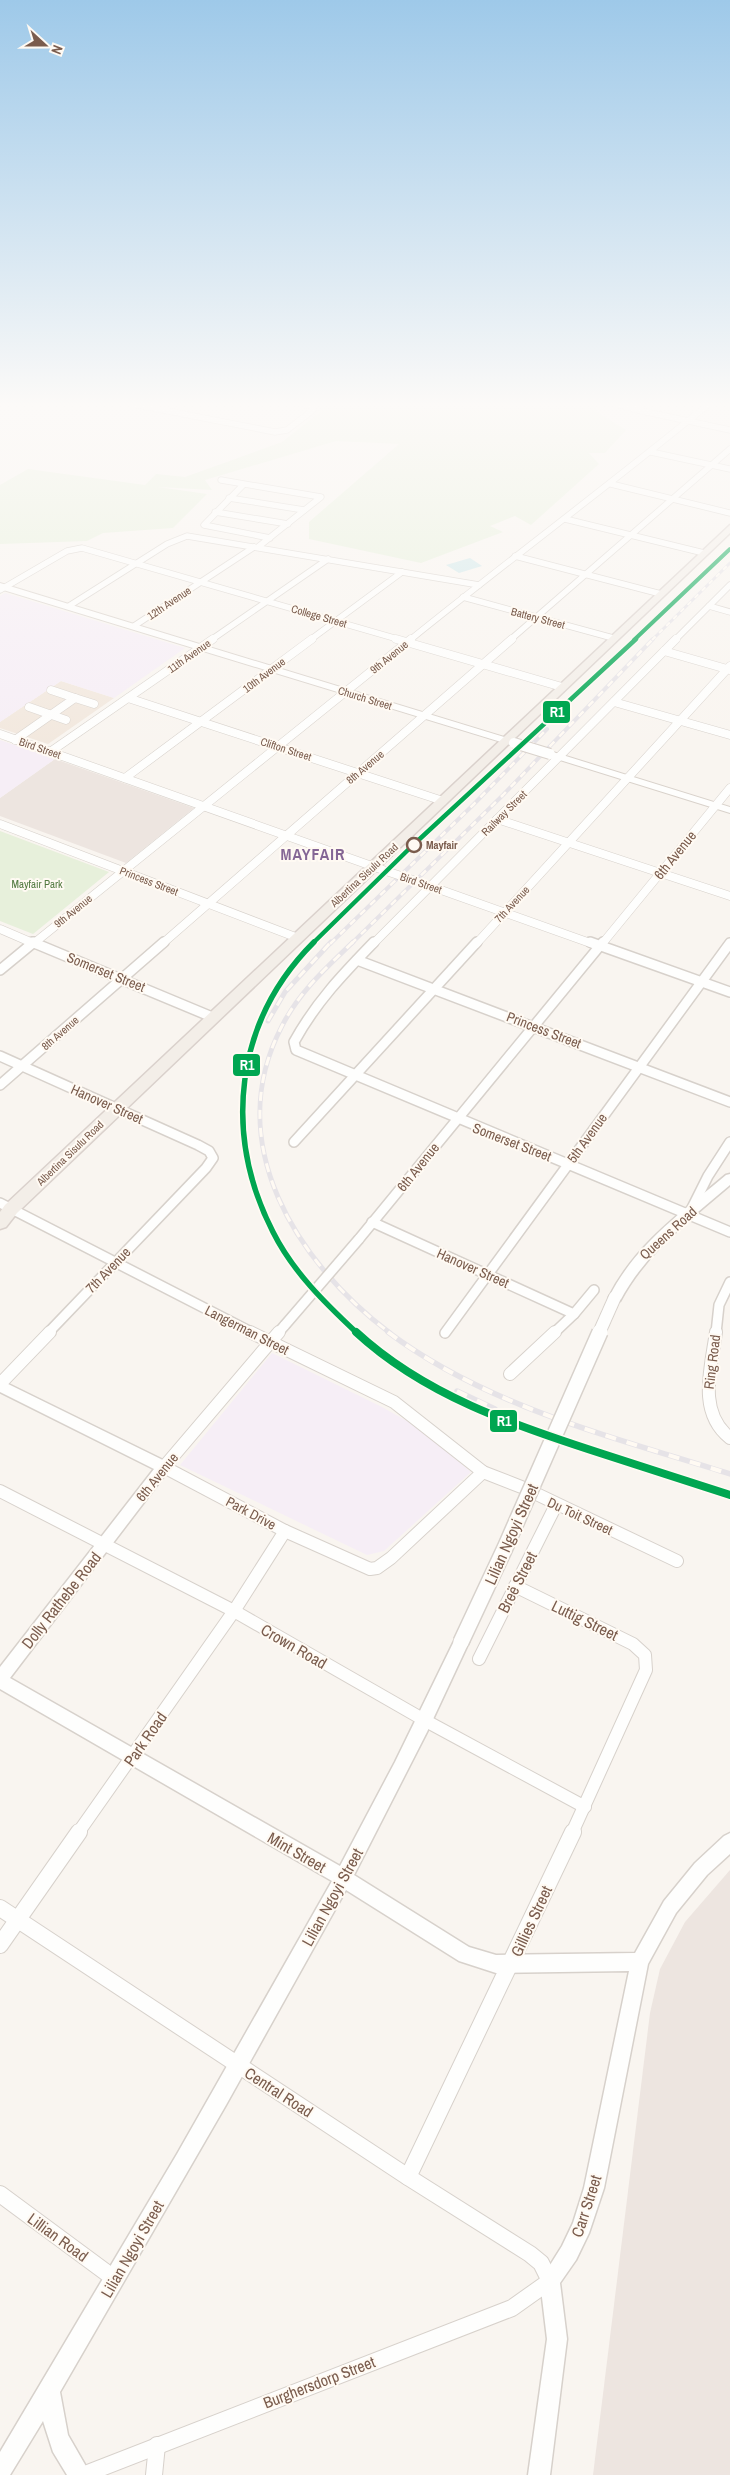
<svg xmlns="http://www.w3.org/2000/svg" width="730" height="2475" font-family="'Archivo Narrow',sans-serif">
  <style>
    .residential { fill: #f2e8de }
    .industrial { fill: #ede5e0 }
    .education { fill: #f6eef6 }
    .green { fill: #e7f0db }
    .water { fill: #d0e8ea }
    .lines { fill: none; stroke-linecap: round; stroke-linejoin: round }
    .minor-far4-casing { stroke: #d7d1cb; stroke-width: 7 }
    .minor-far3-casing { stroke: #d7d1cb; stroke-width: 9 }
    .minor-far2-casing { stroke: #d7d1cb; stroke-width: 12 }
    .minor-far1-casing { stroke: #d7d1cb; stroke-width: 14 }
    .minor-casing { stroke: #d7d1cb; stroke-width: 18 }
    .tertiary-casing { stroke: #d7d1cb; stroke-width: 3 }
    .secondary-casing { stroke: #d9d2cb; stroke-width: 2 }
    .primary-casing { stroke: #dad1cc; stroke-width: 3 }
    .minor-far4 { stroke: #fefefd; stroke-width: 5.5 }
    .minor-far3 { stroke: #fefefd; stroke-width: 8 }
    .minor-far2 { stroke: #fefefd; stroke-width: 9 }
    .minor-far1 { stroke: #fefefd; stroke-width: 12 }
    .minor { stroke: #fefefd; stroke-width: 16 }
    .tertiary { fill: #fefefd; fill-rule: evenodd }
    .secondary { fill: #fefefd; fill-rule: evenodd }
    .primary { fill: #f3eee8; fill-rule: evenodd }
    .rail-far3-casing { stroke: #e6e3e7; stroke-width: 3 }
    .rail-far2-casing { stroke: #e6e3e7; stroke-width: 4 }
    .rail-far1-casing { stroke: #e6e3e7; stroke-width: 5 }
    .rail-casing { stroke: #e6e3e7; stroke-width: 5.5 }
    .rail-far3 { stroke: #fffaf3; stroke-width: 2; stroke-dasharray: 5; stroke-linecap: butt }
    .rail-far2 { stroke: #fffaf3; stroke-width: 2.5; stroke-dasharray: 7; stroke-linecap: butt }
    .rail-far1 { stroke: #fffaf3; stroke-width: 3; stroke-dasharray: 9; stroke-linecap: butt }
    .rail { stroke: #fffaf3; stroke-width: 4; stroke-dasharray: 11; stroke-linecap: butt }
    .minor-bridge-far1-casing { stroke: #d7d1cb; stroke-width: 9; stroke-linecap: butt }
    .minor-bridge-casing { stroke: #d7d1cb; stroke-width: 12; stroke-linecap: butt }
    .tertiary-bridge-far1-casing { stroke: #d7d1cb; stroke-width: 14; stroke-linecap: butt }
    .tertiary-bridge-casing { stroke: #d7d1cb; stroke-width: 18; stroke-linecap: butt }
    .secondary-bridge-casing { stroke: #d9d2cb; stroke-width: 12; stroke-linecap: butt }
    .minor-bridge-far1 { stroke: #fefefd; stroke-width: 8 }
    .minor-bridge { stroke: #fefefd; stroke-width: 9 }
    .tertiary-bridge-far1 { stroke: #fefefd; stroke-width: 12 }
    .tertiary-bridge { stroke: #fefefd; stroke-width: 15 }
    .secondary-bridge { stroke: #fefefd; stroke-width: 10 }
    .rail-1-far3-casing { stroke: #fffaf3; stroke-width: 5.5 }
    .rail-1-far2-casing { stroke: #fffaf3; stroke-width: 7 }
    .rail-1-far1-casing { stroke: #fffaf3; stroke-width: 9 }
    .rail-1-casing { stroke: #fffaf3; stroke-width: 11 }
    .rail-1-far3 { stroke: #00a651; stroke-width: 4 }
    .rail-1-far2 { stroke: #00a651; stroke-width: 4.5 }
    .rail-1-far1 { stroke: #00a651; stroke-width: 5.5 }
    .rail-1 { stroke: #00a651; stroke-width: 8 }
    .stop-dot { fill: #fffaf3; stroke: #7a5c4d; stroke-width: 2.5 }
    .labels { text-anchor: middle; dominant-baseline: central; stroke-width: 4; stroke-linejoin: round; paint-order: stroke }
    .far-street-label { font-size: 11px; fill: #7a5c4d; stroke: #fffaf3 }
    .far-stop-label { font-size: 11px; font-weight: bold; fill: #7a5c4d; stroke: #fffaf3; text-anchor: start }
    .far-park-label { font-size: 11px; fill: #537a41; stroke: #fffaf3 }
    .street-label { font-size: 14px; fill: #7a5c4d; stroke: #fffaf3 }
    .far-district-label { font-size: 16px; font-weight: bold; letter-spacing: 1px; fill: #846695; stroke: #fffaf3 }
    .near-street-label { font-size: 16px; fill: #7a5c4d; stroke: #fffaf3 }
    .line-badge { stroke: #fffaf3; stroke-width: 2 }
    .badge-label { font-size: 14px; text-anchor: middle; font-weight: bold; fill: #fff }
  </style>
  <rect width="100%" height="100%" fill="#f9f5f0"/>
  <path class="residential" d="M61,681l53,17 -66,46 -48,-16v-6z"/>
  <g class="industrial">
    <path d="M55,759l139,49 -68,55 -126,-47v-18z"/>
    <path d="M730,1870v605h-137l57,-462 10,-44 25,-47z"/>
  </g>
  <g class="education">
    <path d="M5,593l180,55 -71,50 -53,-17 -61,41v-126z"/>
    <path d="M0,740l55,19 -55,39z"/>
    <path d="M272,1353l110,54 34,19 55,46 -87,79 -17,4 -187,-90z"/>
  </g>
  <g class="green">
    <path d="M324,403h271l2,9 29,18 -21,23h-16l10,11 -68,61 -16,-9 -25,10 13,6 -82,31 -112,-24v-17l90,-78 -63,-3 -131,39 7,10 -54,-3 49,7 -34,34 -70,5 -16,8 -87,3v-59l28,-16 117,16 11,-11 29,3 97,-35 38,-30v-7z"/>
    <path d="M0,831l109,41 -76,62 -33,-13z"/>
  </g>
  <path class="water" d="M470,558l12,8 -23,7 -13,-8z"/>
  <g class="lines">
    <g class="minor-far4-casing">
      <g id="minor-far4">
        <path d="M127,403l148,29 12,-2 26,-20 1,-3 -15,-4"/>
        <path d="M610,403l23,5"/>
        <path d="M638,403l-5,6 97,21"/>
        <path d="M651,452l79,17"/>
        <path d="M221,480l100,17 -63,50"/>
        <path d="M611,484l119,29"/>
        <path d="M243,485l-39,40 66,13"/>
        <path d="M229,498l75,12"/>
        <path d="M215,512l73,12"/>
        <path d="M565,519l139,34"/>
        <path d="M515,556l146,38"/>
        <path d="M0,590l67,-39 15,-3 319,92"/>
        <path d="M463,597l150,41"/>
        <path d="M69,606l98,-62 20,-8 292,49"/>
        <path d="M709,606l21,6"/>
        <path d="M134,626l120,-79"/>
        <path d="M211,640l117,-81"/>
        <path d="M310,640l92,-68"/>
        <path d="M410,640c99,-80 201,-156 300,-237"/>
        <path d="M510,640l220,-191"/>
        <path d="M675,640l55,-55"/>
      </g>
    </g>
    <g class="minor-far3-casing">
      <g id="minor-far3">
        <path d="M396,639l166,48"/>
        <path d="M664,651l66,19"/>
        <path d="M75,698l19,6"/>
        <path d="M128,698l315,103"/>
        <path d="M614,702l116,33"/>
        <path d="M29,707l37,13"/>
        <path d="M0,734l386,137"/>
        <path d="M15,740l60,-42 -24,-8"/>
        <path d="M50,752l163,-113"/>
        <path d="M125,778l187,-139"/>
        <path d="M497,819l233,77"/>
        <path d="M0,824l298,114"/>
        <path d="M427,885l166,59"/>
        <path d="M0,929l35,15"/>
        <path d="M33,944l378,-305"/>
        <path d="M162,944l350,-305"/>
        <path d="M373,944l303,-305"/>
        <path d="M476,944l254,-278"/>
        <path d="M602,944l128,-156"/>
      </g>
    </g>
    <g class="minor-far2-casing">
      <g id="minor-far2">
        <path d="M32,942l180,75"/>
        <path d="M374,942c-31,32 -58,60 -80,100l2,8 434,182"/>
        <path d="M590,942l140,50"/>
        <path d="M357,960l373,142"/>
        <path d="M0,970l34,-28"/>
        <path d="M0,1056l198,89 11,6 4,7 -7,10 -158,165"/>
        <path d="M0,1085l164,-143"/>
        <path d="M294,1142l183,-200"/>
        <path d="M0,1203l253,130"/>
        <path d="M691,1210l17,-34 22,-34"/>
        <path d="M372,1222l202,92"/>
        <path d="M359,1239l244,-297"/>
        <path d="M278,1333l7,-8"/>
        <path d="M445,1333l285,-390"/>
        <path d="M554,1333l20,-19 20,-24"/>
        <path d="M716,1333l3,-28 11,-23"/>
      </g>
    </g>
    <g class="minor-far1-casing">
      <g id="minor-far1">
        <path d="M250,1332l144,70 89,70 41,16 153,73"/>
        <path d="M279,1332l-115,135 121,64 85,38 7,-1 14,-10 92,-86"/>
        <path d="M716,1332c-5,36 -19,80 14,106"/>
        <path d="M510,1374l45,-42"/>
        <path d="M0,1384l50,-52"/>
        <path d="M0,1491l234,120 192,110 159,86"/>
        <path d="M515,1586l118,58 12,11 1,15 -74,163"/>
        <path d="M479,1659l77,-154"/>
        <path d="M78,1833l156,-222 51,-80"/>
      </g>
    </g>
    <g class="minor-casing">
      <g id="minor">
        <path d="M0,1908l408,269 122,77 11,9 9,18 -38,27 -429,167"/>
        <path d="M0,1945l79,-113"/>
        <path d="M408,2177l165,-345"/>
        <path d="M0,2194l115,85"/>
        <path d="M154,2475l3,-30"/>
      </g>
    </g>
    <g class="tertiary-casing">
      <g id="tertiary">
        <path d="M730,1174v11c-41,35 -84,67 -110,116h-10l-1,-4c26,-52 73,-85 117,-122z"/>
        <path d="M0,1380l169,83 2,4 -161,211 330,188 55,-104 61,-125 5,-2 5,2 3,5 -42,90 -73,143 115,72 27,8 139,-2 29,-52 31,-38 29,-27 6,-3v21l-23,21 -31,38 -28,51 -44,224 -15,45 -13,27 -16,23 7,56 -17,136h-22l19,-136 -7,-58 22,-35 11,-23 11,-35 45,-217 -133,2 -37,-12 -113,-71 -120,215 -166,287 8,43 23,40h-24l-14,-23 -10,-31 -33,54h-10v-23l177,-298 155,-273 -332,-192v-22l154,-198 -154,-77z"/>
      </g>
    </g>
    <g class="secondary-casing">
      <g id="secondary">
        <path d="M0,583l517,158 2,2 -8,2 -511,-156z"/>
        <path d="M547,752h6l177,55v6l-183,-57z"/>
      </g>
    </g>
    <g class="primary-casing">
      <path id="primary" d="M730,525v8l-713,680 -11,14 -6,2v-17l5,-7z"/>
    </g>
    <use href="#minor-far4" class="minor-far4"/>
    <use href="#minor-far3" class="minor-far3"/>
    <use href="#minor-far2" class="minor-far2"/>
    <use href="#minor-far1" class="minor-far1"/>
    <use href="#minor" class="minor"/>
    <use href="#tertiary" class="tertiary"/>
    <use href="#secondary" class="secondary"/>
    <use href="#primary" class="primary"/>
    <g class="rail-far3-casing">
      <g id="rail-far3">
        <path d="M634,640l96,-91"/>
        <path d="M652,640l78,-77"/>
      </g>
    </g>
    <g class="rail-far2-casing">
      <g id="rail-far2">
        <path d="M312,944l99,-97 225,-208"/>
        <path d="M330,944l144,-140 73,-75"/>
        <path d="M351,944l152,-149 150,-156"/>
      </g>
    </g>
    <g class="rail-far1-casing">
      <g id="rail-far1">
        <path d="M314,942c-80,80 -91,192 -41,290 20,40 52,71 84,101"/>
        <path d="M353,942c-27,26 -54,50 -71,84 -61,117 14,236 108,307"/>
        <path d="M268,1021l17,-29 46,-50"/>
      </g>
    </g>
    <g class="rail-casing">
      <g id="rail">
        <path d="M356,1332c68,63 157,93 244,121 43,14 87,28 130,42"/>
        <path d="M388,1332c100,75 225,105 342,142"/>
        <path d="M457,1391l38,18"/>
      </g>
    </g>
    <use href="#rail-far3" class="rail-far3"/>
    <use href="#rail-far2" class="rail-far2"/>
    <use href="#rail-far1" class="rail-far1"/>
    <use href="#rail" class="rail"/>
    <g class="minor-bridge-far1-casing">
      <path id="minor-bridge-far1" d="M386,871l36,12"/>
    </g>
    <g class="minor-bridge-casing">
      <path id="minor-bridge" d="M285,1325l74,-86"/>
    </g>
    <g class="tertiary-bridge-far1-casing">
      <path id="tertiary-bridge-far1" d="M599,1333l16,-36"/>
    </g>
    <g class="tertiary-bridge-casing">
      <path id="tertiary-bridge" d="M461,1642l44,-94 95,-216"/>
    </g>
    <g class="secondary-bridge-casing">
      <path id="secondary-bridge" d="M514,743l36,11"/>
    </g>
    <use href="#minor-bridge-far1" class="minor-bridge-far1"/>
    <use href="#minor-bridge" class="minor-bridge"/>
    <use href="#tertiary-bridge-far1" class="tertiary-bridge-far1"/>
    <use href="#tertiary-bridge" class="tertiary-bridge"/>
    <use href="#secondary-bridge" class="secondary-bridge"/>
    <g class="rail-1-far3-casing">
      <path id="rail-1-far3" d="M634,640l96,-91"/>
    </g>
    <g class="rail-1-far2-casing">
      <path id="rail-1-far2" d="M312,944l99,-97 225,-208"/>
    </g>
    <g class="rail-1-far1-casing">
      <path id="rail-1-far1" d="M314,942c-80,80 -91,192 -41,290 20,40 52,71 84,101"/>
    </g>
    <g class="rail-1-casing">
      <path id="rail-1" d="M356,1332c68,63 157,93 244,121 43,14 87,28 130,42"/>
    </g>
    <use href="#rail-1-far3" class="rail-1-far3"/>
    <use href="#rail-1-far2" class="rail-1-far2"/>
    <use href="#rail-1-far1" class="rail-1-far1"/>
    <use href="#rail-1" class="rail-1"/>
  </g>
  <linearGradient id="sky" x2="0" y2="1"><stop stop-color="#9ec9e9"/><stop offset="0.54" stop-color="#fcfaf8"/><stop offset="1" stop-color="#fcfaf8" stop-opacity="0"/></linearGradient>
  <rect width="730" height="750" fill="url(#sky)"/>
  <circle class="stop-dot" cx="414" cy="845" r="7"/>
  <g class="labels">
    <g class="far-street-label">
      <text transform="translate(169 603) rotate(-34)">12th Avenue</text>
      <text transform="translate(319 616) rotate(16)">College Street</text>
      <text transform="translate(538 618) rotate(15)">Battery Street</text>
      <text transform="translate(189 656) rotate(-35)">11th Avenue</text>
      <text transform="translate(389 657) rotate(-39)">9th Avenue</text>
      <text transform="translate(264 675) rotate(-37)">10th Avenue</text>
      <text transform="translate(365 698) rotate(17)">Church Street</text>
      <text transform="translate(40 748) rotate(19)">Bird Street</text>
      <text transform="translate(286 749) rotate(18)">Clifton Street</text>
      <text transform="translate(365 767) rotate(-40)">8th Avenue</text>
      <text transform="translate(504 813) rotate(-45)">Railway Street</text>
      <text transform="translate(364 875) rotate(-43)">Albertina Sisulu Road</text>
      <text transform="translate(149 881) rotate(21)">Princess Street</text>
      <text transform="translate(421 883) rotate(19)">Bird Street</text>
      <text transform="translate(512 904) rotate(-47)">7th Avenue</text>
      <text transform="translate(73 911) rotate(-39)">9th Avenue</text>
      <text transform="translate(60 1033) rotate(-41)">8th Avenue</text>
      <text transform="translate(70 1153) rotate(-44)">Albertina Sisulu Road</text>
    </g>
    <g class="far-stop-label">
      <text x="426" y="845">Mayfair</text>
    </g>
    <g class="far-park-label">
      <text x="37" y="884">Mayfair Park</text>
    </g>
    <g class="street-label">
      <text transform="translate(675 855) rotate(-51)">6th Avenue</text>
      <text transform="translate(106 972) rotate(22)">Somerset Street</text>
      <text transform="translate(544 1030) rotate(21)">Princess Street</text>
      <text transform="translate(107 1104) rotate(24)">Hanover Street</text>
      <text transform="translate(587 1138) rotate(-54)">5th Avenue</text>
      <text transform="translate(512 1142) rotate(21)">Somerset Street</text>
      <text transform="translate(418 1167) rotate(-51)">6th Avenue</text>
      <text transform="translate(668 1233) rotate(-42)">Queens Road</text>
      <text transform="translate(473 1268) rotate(24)">Hanover Street</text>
      <text transform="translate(108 1270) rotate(-46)">7th Avenue</text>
      <text transform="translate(247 1330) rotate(27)">Langerman Street</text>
      <text transform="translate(712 1362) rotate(-83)">Ring Road</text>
      <text transform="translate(157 1477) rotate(-51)">6th Avenue</text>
      <text transform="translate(251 1513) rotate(28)">Park Drive</text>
      <text transform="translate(580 1516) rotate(25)">Du Toit Street</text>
    </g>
    <g class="far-district-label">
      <text x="313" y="854">MAYFAIR</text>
    </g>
    <g class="near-street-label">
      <text transform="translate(511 1534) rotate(-66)">Lilian Ngoyi Street</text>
      <text transform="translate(517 1582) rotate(-63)">Breë Street</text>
      <text transform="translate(61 1600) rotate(-52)">Dolly Rathebe Road</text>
      <text transform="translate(585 1620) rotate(26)">Luttig Street</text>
      <text transform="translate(294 1646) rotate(30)">Crown Road</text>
      <text transform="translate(145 1739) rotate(-55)">Park Road</text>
      <text transform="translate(297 1852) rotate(30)">Mint Street</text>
      <text transform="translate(332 1897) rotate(-61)">Lilian Ngoyi Street</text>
      <text transform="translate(531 1921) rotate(-65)">Gillies Street</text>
      <text transform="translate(279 2092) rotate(33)">Central Road</text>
      <text transform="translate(586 2206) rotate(-72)">Carr Street</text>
      <text transform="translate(58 2237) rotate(36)">Lillian Road</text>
      <text transform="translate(132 2249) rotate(-60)">Lilian Ngoyi Street</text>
      <text transform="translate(319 2382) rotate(-21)">Burghersdorp Street</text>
    </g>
  </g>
  <g class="line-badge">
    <rect x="542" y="700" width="29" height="24" rx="5" fill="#00a651"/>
    <rect x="232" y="1053" width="29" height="24" rx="5" fill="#00a651"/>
    <rect x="489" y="1409" width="29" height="24" rx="5" fill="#00a651"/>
  </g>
  <g class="badge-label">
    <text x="557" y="717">R1</text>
    <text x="247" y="1070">R1</text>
    <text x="504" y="1426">R1</text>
  </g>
  <g transform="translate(45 45) rotate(111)" stroke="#fffaf3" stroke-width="4" paint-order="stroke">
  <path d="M0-4L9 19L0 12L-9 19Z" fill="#7a5c4d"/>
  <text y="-8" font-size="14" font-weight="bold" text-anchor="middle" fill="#7a5c4d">N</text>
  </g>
</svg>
